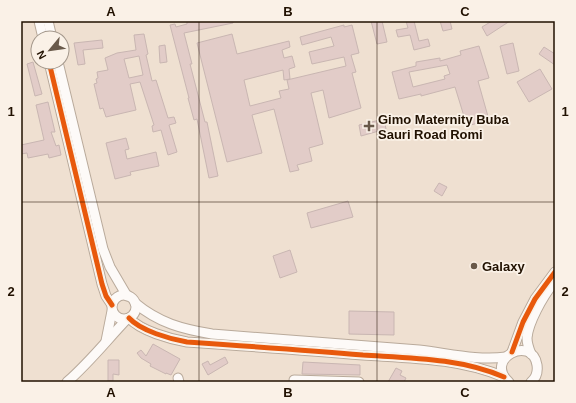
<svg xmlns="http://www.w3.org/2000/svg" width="576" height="403" font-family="Helvetica,sans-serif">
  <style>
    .building { fill: #e2ccc8; stroke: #c9b6b2; fill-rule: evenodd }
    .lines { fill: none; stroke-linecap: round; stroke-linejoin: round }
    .minor-casing { stroke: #b9aa9b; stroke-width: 11 }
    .minor { stroke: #fdfaf8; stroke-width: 9 }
    .cycleway-casing { stroke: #faf1e7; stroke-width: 8 }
    .cycleway { stroke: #e8590c; stroke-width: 5 }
    .grid { fill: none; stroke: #211101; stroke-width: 1; stroke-opacity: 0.55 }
    .poi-dot { fill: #69594a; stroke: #faf1e7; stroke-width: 1.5 }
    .labels { text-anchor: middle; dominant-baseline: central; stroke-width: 3.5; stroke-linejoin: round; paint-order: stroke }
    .poi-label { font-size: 13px; font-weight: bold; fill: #211101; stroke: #faf1e7; text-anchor: start }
    .neatline { fill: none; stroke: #211101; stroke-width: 1.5 }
    .grid-label { font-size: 13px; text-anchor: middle; font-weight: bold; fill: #211101 }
  </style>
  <rect width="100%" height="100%" fill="#efe0d1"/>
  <g class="building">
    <path d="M187,21h46v2l-49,10 8,31h-2l15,58h2l11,54 -9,2 -12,-59 -3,1 -6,-22h1l-19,-73 5,-1 1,3 11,-3z"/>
    <path d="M371,21h11l5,21 -10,2z"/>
    <path d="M406,21h8l5,20 9,-2 2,7 -16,4 -4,-15 -12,2 -2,-7 12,-2z"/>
    <path d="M440,21h10l2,8 -9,2z"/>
    <path d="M492,21h18l-23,15 -5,-9z"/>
    <path d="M344,25v2l8,-2 7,28 -8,2 5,17 -4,1 9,35 -32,10 -6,-28 -12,3 12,51 -14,4 3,13 -15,4 2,5 -9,2 -16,-63 -22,6 10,38 -35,9 -30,-119 35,-9 5,20 52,-13 1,6 -8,3 2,8 8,-2 3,11 -6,2 1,10 -6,1 -1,-10 -39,10 6,26 31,-8 -2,-7 10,-2 -2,-9 59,-14 -2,-9 -32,7 -3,-12 25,-6 -3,-9 -29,8 -2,-8z"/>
    <path d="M144,34l4,20 -2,1 6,26 4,-1 12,38 6,-1 2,6 -7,2 8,27 -9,3 -7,-25 -8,2 -1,-6 2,-1 -14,-43 -10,2 6,26 -30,7 -3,-9 -3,1 -6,-25 3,-1 -1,-4 2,-1 -1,-6 11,-2 -3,-12 12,-5 19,-3 -2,-15zM139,56l4,19 -14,3 -5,-19z"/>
    <path d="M102,40l1,8 -20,2 2,14 -7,1 -4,-22z"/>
    <path d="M513,43l6,28 -12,3 -7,-28z"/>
    <path d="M165,45l2,17 -7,1 -1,-17z"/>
    <path d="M479,46l10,32 -11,3 11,39 -22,6 -12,-39 -34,9v-2l-22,5 -7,-27 24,-6v-4l24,-4v3l21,-6 -1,-4zM447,65l3,9 -6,2 1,3 -32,8 -4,-15z"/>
    <path d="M544,47l11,7v11l-16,-11z"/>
    <path d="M33,62l9,32 -7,2 -8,-32z"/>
    <path d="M540,69l12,20 -23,13 -12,-20z"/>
    <path d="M48,102l7,30h-4l5,14 3,-1 2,10 -12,3 -1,-4 -20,4 -1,-5 -6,1v-9l23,-5 -8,-35z"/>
    <path d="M384,119l2,10 -25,7 -2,-11z"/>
    <path d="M126,138l3,11 -4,1 2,9 29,-7 3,14 -29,6 1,3 -16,4 -9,-36z"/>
    <path d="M439,183l8,4 -5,9 -8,-5z"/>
    <path d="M348,201l5,16 -42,11 -4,-15z"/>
    <path d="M290,250l7,22 -17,6 -7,-22z"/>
    <path d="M349,311l45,1v23l-45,-1z"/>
    <path d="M153,344l27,15 -9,16 -5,-2v1l-16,-8 1,-2 -10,-6 -4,-5 4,-3 5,6z"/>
    <path d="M225,357l3,6 -20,12 -6,-11 6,-3 2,4z"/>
    <path d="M108,360h11v15l-6,-1v7h-5z"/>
    <path d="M303,362l57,3v10l-58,-1z"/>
    <path d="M396,368l6,3 -2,4 6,3 -2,4h-16z"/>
  </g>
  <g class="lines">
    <g class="minor-casing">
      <g id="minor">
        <path d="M39,21l4,17"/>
        <path d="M48,21l4,17"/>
        <path d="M49,62l53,222 4,12 6,9"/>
        <path d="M58,62l45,187 7,18 17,29"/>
        <circle cx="124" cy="307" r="12"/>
        <path d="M135,303c24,20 47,26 77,31 69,5 138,11 207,16 28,3 58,11 87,7"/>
        <path d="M129,318c12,13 41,21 58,24 59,4 118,8 176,13 47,3 97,3 141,22"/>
        <path d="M106,341l6,-30"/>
        <path d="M512,352l11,-30 12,-23 20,-27"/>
        <path d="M531,354c-2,-5 -4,-10 -4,-16 1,-15 16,-42 26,-54"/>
        <path d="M178,378l1,4"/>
        <path d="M67,382c22,-19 40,-42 60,-63"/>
        <path d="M295,382l-1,-2 65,2"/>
        <path d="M509,382c-26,-23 23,-48 28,-17 1,7 -1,13 -6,17"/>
      </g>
    </g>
    <use href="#minor" class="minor"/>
    <g class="cycleway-casing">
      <g id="cycleway">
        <path d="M49,62l53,222 4,12 6,9"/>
        <path d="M129,318c12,13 41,21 58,24 59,4 118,8 176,13 47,3 97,3 141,22"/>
        <path d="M512,352l11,-30 12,-23 20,-27"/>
      </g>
    </g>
    <use href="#cycleway" class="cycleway"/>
  </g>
  <path class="grid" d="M199,21v361M377,21v361M21,202h534"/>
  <g class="poi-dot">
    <path d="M367 120h4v4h4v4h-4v4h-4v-4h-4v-4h4z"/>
    <circle cx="474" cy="266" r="4"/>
  </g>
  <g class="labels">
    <g class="poi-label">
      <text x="378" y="119">Gimo Maternity Buba<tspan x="378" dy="15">Sauri Road Romi</tspan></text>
      <text x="482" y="266">Galaxy</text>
    </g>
  </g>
  <rect width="576" height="403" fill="none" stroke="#faf1e7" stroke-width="44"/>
  <g transform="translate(50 50) rotate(241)"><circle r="19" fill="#faf1e7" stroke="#a3978b"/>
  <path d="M0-3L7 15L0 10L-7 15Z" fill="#69594a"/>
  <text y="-6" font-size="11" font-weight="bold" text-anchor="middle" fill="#211101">N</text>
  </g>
  <rect x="22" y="22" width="532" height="359" class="neatline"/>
  <g class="grid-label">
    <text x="111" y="16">A</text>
    <text x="288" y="16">B</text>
    <text x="465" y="16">C</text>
    <text x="11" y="116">1</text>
    <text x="565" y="116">1</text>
    <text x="11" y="296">2</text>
    <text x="565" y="296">2</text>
    <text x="111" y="397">A</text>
    <text x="288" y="397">B</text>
    <text x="465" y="397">C</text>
  </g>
</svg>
